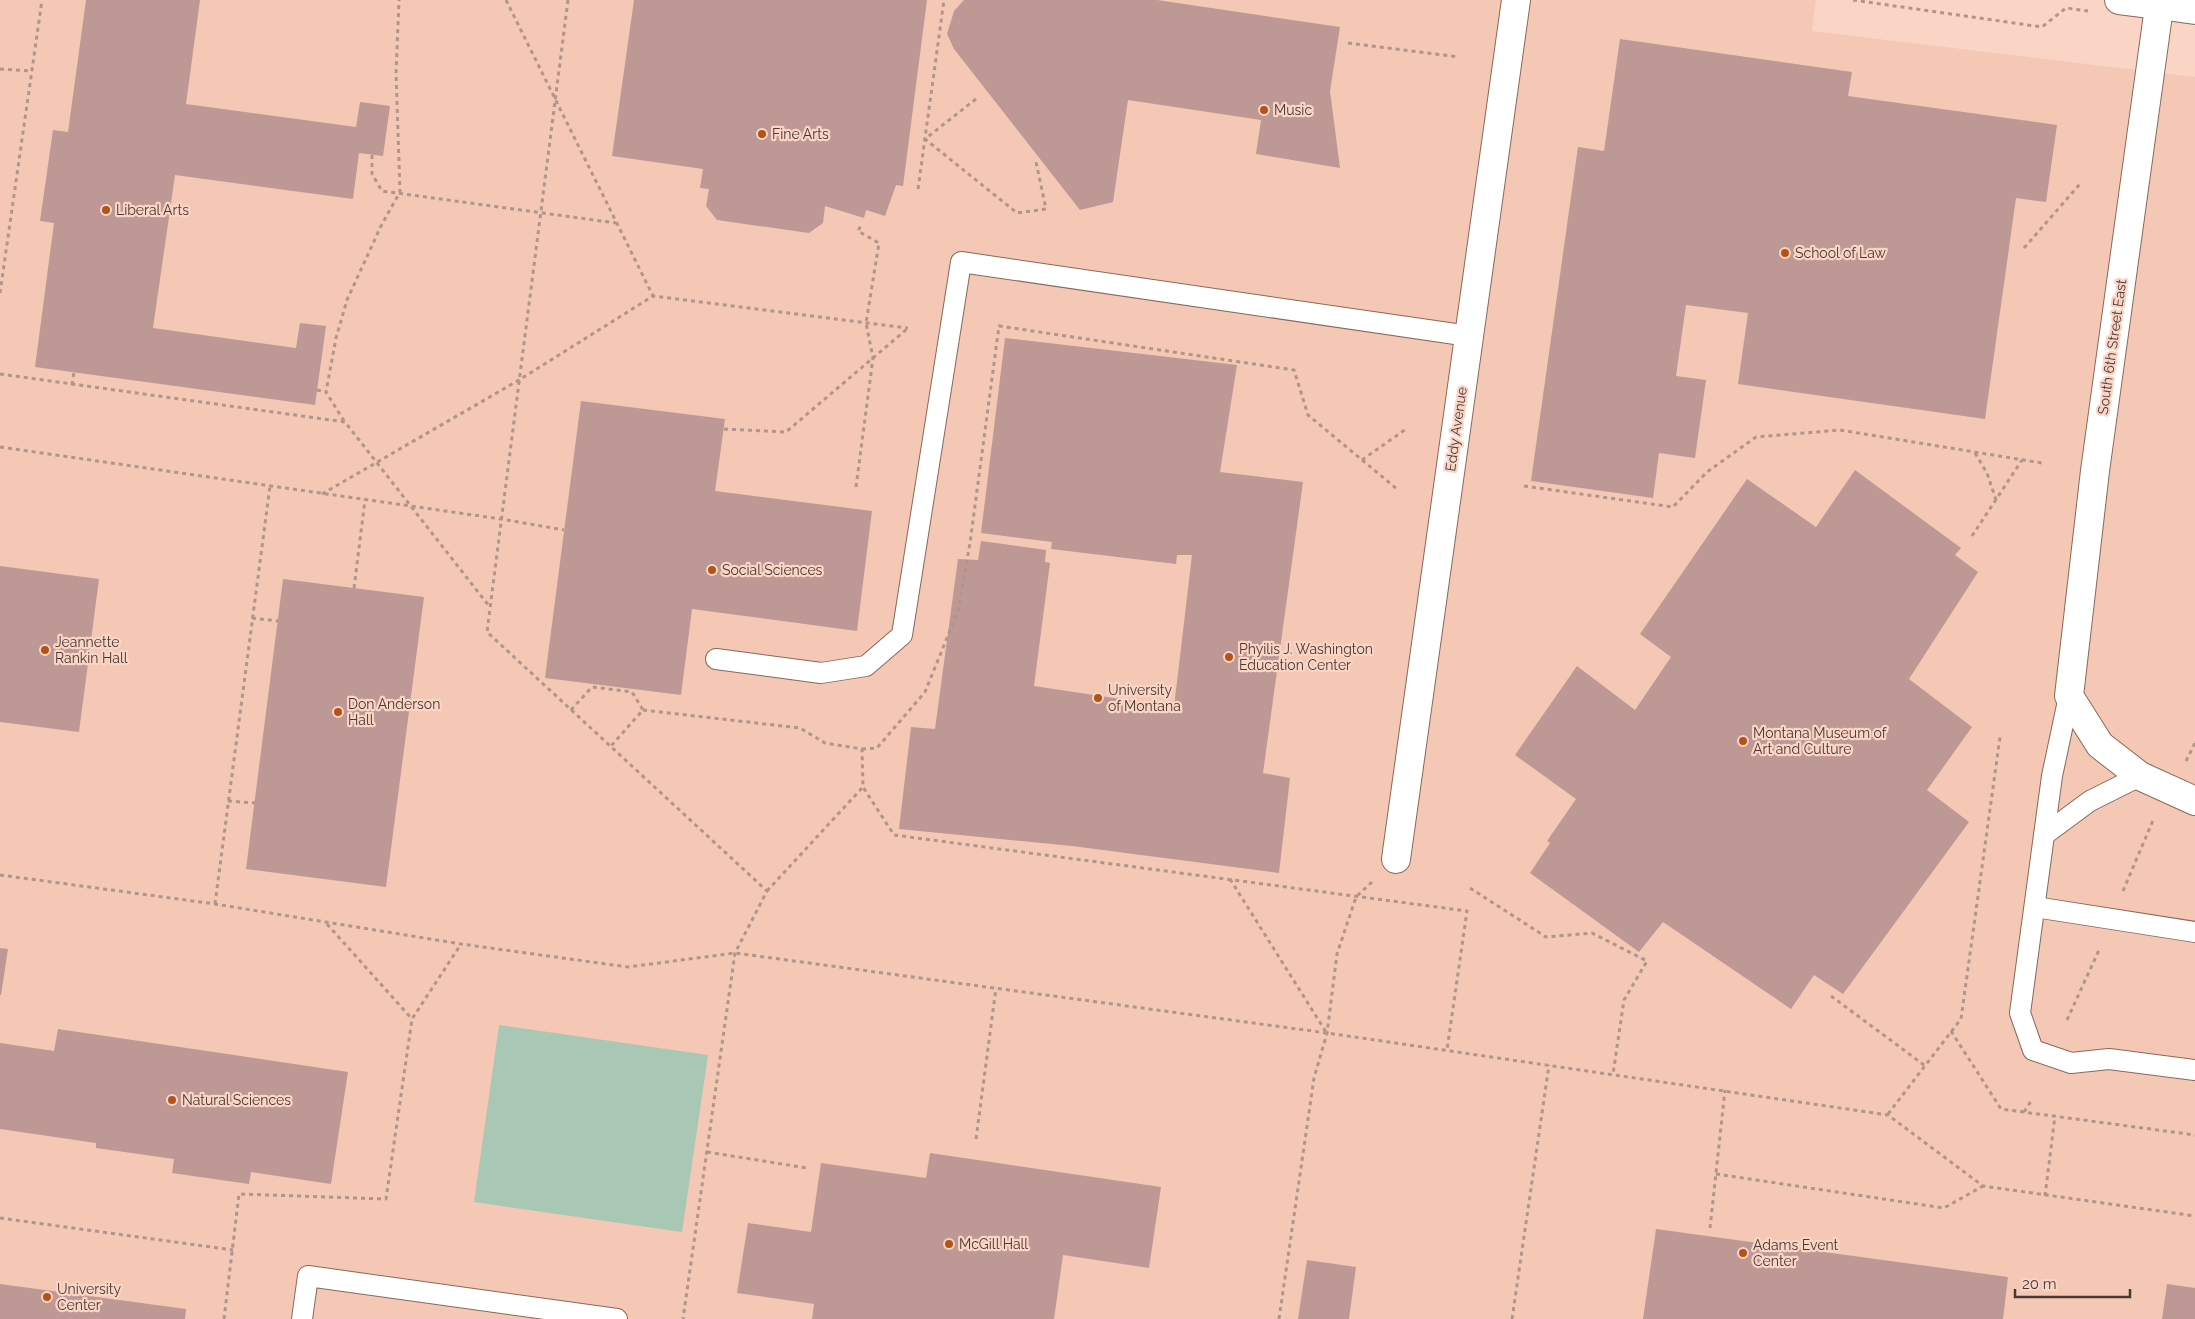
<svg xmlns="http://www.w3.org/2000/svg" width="2195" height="1319" font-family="Raleway,sans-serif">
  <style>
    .built { fill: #f4c8b5 }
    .green { fill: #a9c7b5 }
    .building { fill: #be9894 }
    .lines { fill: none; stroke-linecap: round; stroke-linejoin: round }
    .service-casing { stroke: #88685a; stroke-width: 22 }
    .minor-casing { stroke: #88685a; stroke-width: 30 }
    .tertiary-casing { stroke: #88685a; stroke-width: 30 }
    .path { stroke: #b0958a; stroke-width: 3; stroke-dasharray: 4 4; stroke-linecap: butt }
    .service { stroke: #fff; stroke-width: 20 }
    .minor { stroke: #fff; stroke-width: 28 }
    .tertiary { stroke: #fff; stroke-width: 28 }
    .poi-dot { fill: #b45218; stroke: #fad5c6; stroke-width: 2 }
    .labels { text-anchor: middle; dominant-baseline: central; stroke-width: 4.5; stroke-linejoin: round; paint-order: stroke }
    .poi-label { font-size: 14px; fill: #473933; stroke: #fad5c6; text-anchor: start }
    .street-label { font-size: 14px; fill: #473933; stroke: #fad5c6 }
  </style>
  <rect width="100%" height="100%" fill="#fad5c6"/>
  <path class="built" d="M0,0h1816l-4,31 383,46v1242h-2195z"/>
  <path class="green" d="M499,1025l209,30 -26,177 -208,-30z"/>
  <g class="building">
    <path d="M86,0h114l-14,104 170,23 4,-25 30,4 -7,50 -24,-3 -6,46 -178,-24 -22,153 143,20 4,-25 26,3 -11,79 -280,-38 19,-144 -14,-2 13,-91 15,2z"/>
    <path d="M634,0h293l-24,186 -7,-1 -11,31 -19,-6 -2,8 -39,-12 -2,17 -14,10 -92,-13 -11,-14 3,-17 -9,-1 3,-19 -91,-13z"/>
    <path d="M964,0h193l183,27 -10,64 10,77 -84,-14 5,-34 -133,-20 -15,102 -33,8 -126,-161 -7,-15 7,-23z"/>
    <path d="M1620,39l232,33 -4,24 209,29 -11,77 -30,-4 -31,221 -247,-35 10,-71 -62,-8 -10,71 30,4 -11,78 -36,-5 -6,45 -122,-17 47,-334 26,4z"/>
    <path d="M1005,338l232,27 -17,107 83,10 -40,291 27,5 -11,95 -207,-27 -173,-17 12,-102 24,2 23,-170 20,1 3,-19 65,9 -1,12 5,1 -16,123 140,21 18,-152h-15l-1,9 -125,-15 1,-7 -71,-9z"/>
    <path d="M581,401l144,18 -10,72 157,20 -15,120 -165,-22 -11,86 -136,-17z"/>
    <path d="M1855,470l106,78 -6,7 23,17 -69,107 63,48 -45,63 42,32 -126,172 -29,-19 -23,34 -128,-87 -24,30 -109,-79 20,-30 -3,-2 29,-42 -61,-44 62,-89 58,44 36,-53 -31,-23 107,-155 69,48z"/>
    <path d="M0,566l99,13 -20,153 -79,-10z"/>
    <path d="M283,579l141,18 -38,290 -140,-18z"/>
    <path d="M0,948l8,1 -7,46h-1z"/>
    <path d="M58,1029l290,43 -17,112 -80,-12 -2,12 -77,-11 2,-14 -78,-11v-5l-96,-14v-86l54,8z"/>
    <path d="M930,1153l231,34 -12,81 -86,-13 -9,64h-242l2,-15 -77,-11 11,-70 63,9 10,-69 105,15z"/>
    <path d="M1656,1229l352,48 -5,42h-360z"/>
    <path d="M1307,1260l49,7 -7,52h-51z"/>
    <path d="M0,1284l186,25 -1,10h-185z"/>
    <path d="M2167,1284l28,4v31h-33z"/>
  </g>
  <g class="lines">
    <g class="service-casing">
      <g id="service">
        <path d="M716,659l105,14 45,-7 36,-31 59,-373 508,74"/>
        <path d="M2069,696l-17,80 -32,237 13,37 38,13 38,-4 86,11"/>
        <path d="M2044,835l46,-34 50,-25"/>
        <path d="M2035,907l160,25"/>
        <path d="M302,1319l6,-43 309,43"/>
      </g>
    </g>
    <g class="minor-casing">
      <g id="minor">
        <path d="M2119,0l40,5"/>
        <path d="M1396,859l120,-859"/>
      </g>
    </g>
    <g class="tertiary-casing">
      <g id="tertiary">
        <path d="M2160,0l-65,471 -26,225 31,49 40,31 55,25"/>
        <path d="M2159,5l36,5"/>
      </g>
    </g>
    <g class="path">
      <path d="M506,0l147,296"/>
      <path d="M568,0l-81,632 280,259 -32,62 -52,366"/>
      <path d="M1853,0l189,27 24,-19 22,3"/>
      <path d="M1348,43l111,14"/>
      <path d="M0,69l32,2"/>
      <path d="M976,99l-51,40 92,74 29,-4 -10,-47"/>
      <path d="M372,155v19l10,17 234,32"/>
      <path d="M918,189l26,-189"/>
      <path d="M2024,248l56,-64"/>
      <path d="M0,293l42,-293"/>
      <path d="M0,374l345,48 144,184"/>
      <path d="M72,385l2,-13"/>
      <path d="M317,390l9,2"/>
      <path d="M344,421l-18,-29 10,-54 11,-38 34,-74 19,-34 -4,-118 3,-74"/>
      <path d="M724,429l62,3 121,-103"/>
      <path d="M0,447l501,72 63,11"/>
      <path d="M1975,453l12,20 9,27"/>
      <path d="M1362,460l44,-31"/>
      <path d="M1524,486l149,21 34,-35 49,-35 84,-7 202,33"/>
      <path d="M856,487l17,-129 -7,-35 13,-80 -21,-12 3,-6"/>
      <path d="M322,494l197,-114 134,-84 255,32"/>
      <path d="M1972,536l50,-76"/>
      <path d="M354,588l11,-88"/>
      <path d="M252,618l26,3"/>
      <path d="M571,710l21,-23 40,5 11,18 -32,36"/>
      <path d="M643,710l157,18 25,15 37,6 1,38 31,48 573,76 -20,139"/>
      <path d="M862,749l15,-1 48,-56 33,-81 12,-68 29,-217 295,44 14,45 89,74"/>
      <path d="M2186,761l9,-18"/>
      <path d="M228,801l27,2"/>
      <path d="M0,875l215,29 246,40 167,23 107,-14 592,80 561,82 95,71 212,30"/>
      <path d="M1230,879l96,153"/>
      <path d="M1470,888l76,49 46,-4 55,28 -23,39 -11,74"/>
      <path d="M767,891l96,-104"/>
      <path d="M2123,891l31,-73"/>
      <path d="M215,904l55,-418"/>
      <path d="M327,924l85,95"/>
      <path d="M1831,996l93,69"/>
      <path d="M2067,1020l32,-70"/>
      <path d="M1951,1031l50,78 194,26"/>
      <path d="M2024,1112l7,-11"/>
      <path d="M1888,1114l73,-95 39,-282"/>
      <path d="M976,1139l20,-151"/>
      <path d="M707,1152l100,16"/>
      <path d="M1716,1174l228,34 39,-22"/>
      <path d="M2045,1196l10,-80"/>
      <path d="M0,1218l233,32"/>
      <path d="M1710,1228l15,-138"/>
      <path d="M224,1319l15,-125 147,5 26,-180 49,-75"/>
      <path d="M1279,1319l35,-241 13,-45 10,-79 19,-57 16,-15"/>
      <path d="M1512,1319l37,-254"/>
    </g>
    <use href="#service" class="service"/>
    <use href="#minor" class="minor"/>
    <use href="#tertiary" class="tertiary"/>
  </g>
  <g class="poi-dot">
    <circle cx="1264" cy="110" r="5"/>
    <circle cx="762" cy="134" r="5"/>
    <circle cx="106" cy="210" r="5"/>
    <circle cx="1785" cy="253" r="5"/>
    <circle cx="712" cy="570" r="5"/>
    <circle cx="45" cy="650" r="5"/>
    <circle cx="1229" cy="657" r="5"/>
    <circle cx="1098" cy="698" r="5"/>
    <circle cx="338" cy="712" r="5"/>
    <circle cx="1743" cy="741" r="5"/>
    <circle cx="172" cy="1100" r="5"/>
    <circle cx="949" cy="1244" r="5"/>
    <circle cx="1743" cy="1253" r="5"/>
    <circle cx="47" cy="1297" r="5"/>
  </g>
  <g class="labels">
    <g class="poi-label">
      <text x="1274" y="110">Music</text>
      <text x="772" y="134">Fine Arts</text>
      <text x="116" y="210">Liberal Arts</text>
      <text x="1795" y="253">School of Law</text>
      <text x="722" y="570">Social Sciences</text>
      <text x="55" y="642">Jeannette<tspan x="55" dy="16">Rankin Hall</tspan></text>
      <text x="1239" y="649">Phyilis J. Washington<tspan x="1239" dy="16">Education Center</tspan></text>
      <text x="1108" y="690">University<tspan x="1108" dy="16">of Montana</tspan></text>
      <text x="348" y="704">Don Anderson<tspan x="348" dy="16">Hall</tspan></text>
      <text x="1753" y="733">Montana Museum of<tspan x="1753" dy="16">Art and Culture</tspan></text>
      <text x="182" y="1100">Natural Sciences</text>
      <text x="959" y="1244">McGill Hall</text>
      <text x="1753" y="1245">Adams Event<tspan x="1753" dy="16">Center</tspan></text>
      <text x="57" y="1289">University<tspan x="57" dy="16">Center</tspan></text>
    </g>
    <g class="street-label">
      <text transform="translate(2112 347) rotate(-82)">South 6th Street East</text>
      <text transform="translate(1456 429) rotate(-82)">Eddy Avenue</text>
    </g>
  </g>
  <path d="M2015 1289v8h115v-8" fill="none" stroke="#473933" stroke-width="2.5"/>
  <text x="2022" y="1289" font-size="15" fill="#473933" stroke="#fad5c6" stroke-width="4" paint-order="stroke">20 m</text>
</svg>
